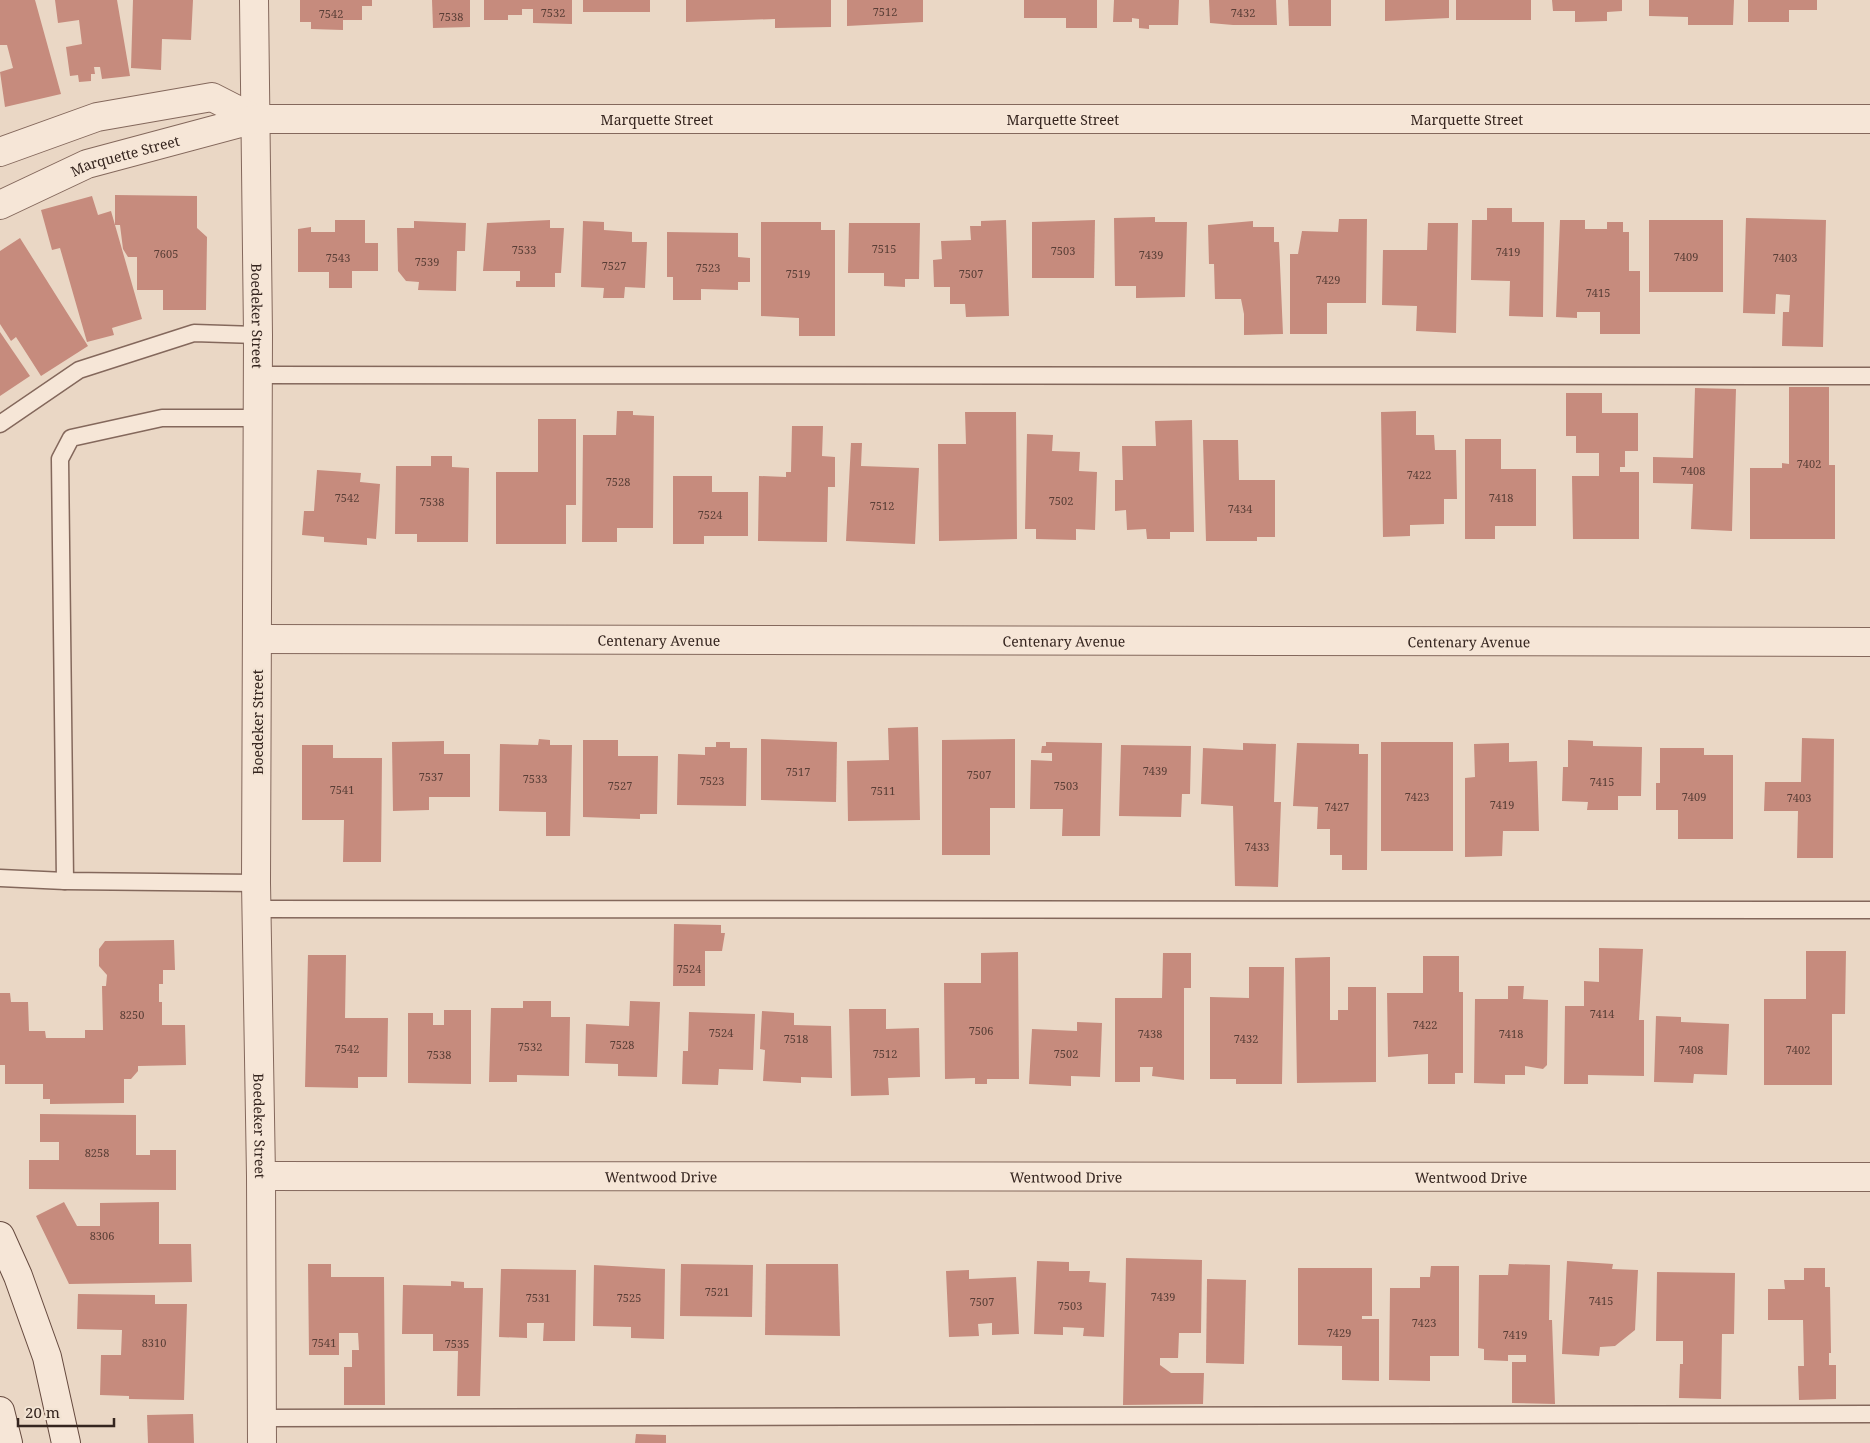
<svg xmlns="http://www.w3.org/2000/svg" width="1870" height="1443" font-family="'Noto Serif',serif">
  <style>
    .building { fill: #c68b7d }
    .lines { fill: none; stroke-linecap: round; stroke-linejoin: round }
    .service-casing { stroke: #84685c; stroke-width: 19 }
    .minor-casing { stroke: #84685c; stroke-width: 30 }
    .secondary-casing { stroke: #664a3f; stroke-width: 30 }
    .service { stroke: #f6e6d7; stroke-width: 16 }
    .minor { stroke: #f6e6d7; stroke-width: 28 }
    .secondary { stroke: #f6e6d7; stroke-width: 28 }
    .labels { text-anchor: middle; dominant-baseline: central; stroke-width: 4.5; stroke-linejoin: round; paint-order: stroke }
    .number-label { font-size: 11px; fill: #593e36 }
    .street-label { font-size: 14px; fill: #35251f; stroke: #f2e3d3 }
  </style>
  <rect width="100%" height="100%" fill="#ead7c5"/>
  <g class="building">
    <path d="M0,0h35l26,94 -56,13 -5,-35 13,-4 -6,-23h-7z"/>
    <path d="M55,0h62l13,76 -28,3 -2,-12h-6l1,7h-4v7l-12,1 -1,-7 -8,1 -4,-29 16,-3 -3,-24 -21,3z"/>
    <path d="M133,0h60l-2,40 -29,-1 -1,31 -30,-2z"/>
    <path d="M300,0h72v6h-10v14h-19v10l-32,-1v-7h-11z"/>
    <path d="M432,0h38v27l-37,1z"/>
    <path d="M484,0h88v24l-39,-1v-14h-11v6h-14v5h-24z"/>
    <rect x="583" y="0" width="67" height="12"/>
    <path d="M686,0h145v27l-56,1v-9l-89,3z"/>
    <path d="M847,0h76v22l-76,4z"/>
    <path d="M1024,0h73v28h-31v-10h-42z"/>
    <path d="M1114,0h65l-1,25h-29v4l-10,-1v-9l-7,-1v4h-19z"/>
    <path d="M1209,0h67l1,25h-44l-23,-2z"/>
    <path d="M1288,0h43v26h-42z"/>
    <path d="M1385,0h64v18l-64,3z"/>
    <rect x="1456" y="0" width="75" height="20"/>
    <path d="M1552,0h70v11l-15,1v9l-32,1v-11h-22z"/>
    <path d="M1649,0h85l-1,25h-45v-8l-39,-1z"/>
    <path d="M1748,0h69v10h-28v12h-41z"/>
    <path d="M115,195l82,1v32l10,9 -1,73h-43v-20h-26v-33h-9l-5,-8 -3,-24h-5z"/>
    <path d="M92,196l6,19 13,-4 31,108 -30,9 2,7 -27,7 -27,-94 -8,2 -11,-40z"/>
    <path d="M1487,208h25v14h32l-1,95 -34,-1 1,-35 -39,-1 1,-60h15z"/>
    <path d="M1155,217v5h32l-2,75 -49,1v-12h-21l-1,-68z"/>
    <path d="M1746,218l80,2 -3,127 -41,-1 1,-34h6l1,-17 -14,-1 -1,20 -32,-1z"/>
    <path d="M1339,219h28l-1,84h-39v31h-37v-80h8l4,-23 36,1z"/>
    <path d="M335,220h30v23h13v28h-26v17h-23v-16h-31v-43l13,-2v5h24z"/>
    <path d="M550,220v8h14l-3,45h-6v14h-39v-6h4v-10h-37l4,-48z"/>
    <path d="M1006,220l3,96 -43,1 -1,-13h-15v-17h-16l-1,-27 9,-1 -1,-18 30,-1 -1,-14h11v-5z"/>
    <path d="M1095,220l-1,58h-62v-56z"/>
    <path d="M1560,220h25v9h22v-7h16v10h6v39h11v63h-40v-22h-23v6l-21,-1z"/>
    <rect x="1649" y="220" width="74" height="72"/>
    <path d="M414,221l52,2 -1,28h-8l-1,40 -38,-1 1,-8 -13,-1 -8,-10 -1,-43h17z"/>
    <path d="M583,221l21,1v8l28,2v10h15l-2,46 -20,-1 -1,11h-21l1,-10 -23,-1z"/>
    <path d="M1253,221v6h21v15h5l4,92 -39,1v-21l-3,-15h-26l-1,-35h-5l-1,-39z"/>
    <path d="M761,222h60v8h14v106h-36v-18l-38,-2z"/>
    <path d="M849,223h71l-1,56h-14v8l-21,-1v-13h-36z"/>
    <path d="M1428,223h30l-2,110 -40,-2 1,-25 -35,-1 1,-55h44z"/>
    <path d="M667,232l71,1v24l12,1v24h-12v8l-37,-1v11h-28v-23h-6z"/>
    <path d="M20,238l68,108 -47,30 -25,-39 -5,4 -11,-17v-73z"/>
    <path d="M0,332l30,44 -30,20z"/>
    <path d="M1789,387h40v78h6v74h-85v-71h32v-5l7,1z"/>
    <path d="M1695,388l41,1 -4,142 -41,-2 2,-45 -40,-1v-26l40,1z"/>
    <path d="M1566,393h36v20h36v38h-13v16h-5v5h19v67h-66l-1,-63h27v-23h-23v-17h-10z"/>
    <path d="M617,411h16v4l21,1 -1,112h-36v14h-35l1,-107h33z"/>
    <path d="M1416,411v24h18l1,15h21l1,49h-13v25l-34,1v11l-27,1 -2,-125z"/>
    <path d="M965,412h51l1,127 -78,2 -1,-97h28z"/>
    <path d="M538,419h38v86h-10v39h-70v-72h42z"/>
    <path d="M1192,420l2,112h-24v7h-23l-1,-10 -19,1 -1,-20 -11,1v-31h8l-1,-34h34l-1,-25z"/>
    <path d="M792,426h31l-1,30 13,1v30h-7l-1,55 -69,-1 1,-65 27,1v-5h5z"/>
    <path d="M1027,434l26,1 -1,16 28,1 -1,19 18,1 -2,58 -19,-1v11l-40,-1v-10h-11z"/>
    <path d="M1465,439h36v30h35v57h-41v13h-30z"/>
    <path d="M1203,440h35l1,40h36v57h-18v4h-51z"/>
    <path d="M851,443h11l-1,23 58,2 -4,76 -69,-3z"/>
    <path d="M431,456h21v11l17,1 -1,74h-51v-8h-22l1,-68h35z"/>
    <path d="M317,470l44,3 -1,9 20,2 -4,55 -9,-1v7l-43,-3v-5l-22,-2 2,-24h10z"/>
    <path d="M673,476h39v16h36v44h-44v8h-31z"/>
    <path d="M918,727l2,93 -72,1 -1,-60 42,-1 -1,-32z"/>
    <path d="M1802,738l32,1 -1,119h-36l1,-47h-34l1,-29h36z"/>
    <path d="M539,739l11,1v5h22l-2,91h-24v-24l-47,-1 1,-67 38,1z"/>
    <path d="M761,739l76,3 -1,60 -75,-2z"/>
    <path d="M1015,739v69h-25v47h-48v-115z"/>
    <path d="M583,740h35v16h40l-1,58h-17v5l-57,-2z"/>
    <path d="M1568,740l25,1v5l49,1 -1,49h-23v14h-31l1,-8 -26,-1 1,-34h5z"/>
    <path d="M444,741v13h26v43h-41v13l-36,1 -1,-69z"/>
    <path d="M716,742h14v6h17l-1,58 -69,-1 1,-51 27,1v-8h11z"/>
    <path d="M1046,742l56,1 -2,93h-38l1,-27h-33l1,-49 21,1v-8h-11l1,-7h4z"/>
    <rect x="1381" y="742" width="72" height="109"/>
    <path d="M1243,743l33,1 -2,58h7l-3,85 -43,-1 -2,-80 -32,-2 2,-56 40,2z"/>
    <path d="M1297,743l62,1v10h9l-1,116h-25v-15h-12v-26h-13l1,-22 -25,-1z"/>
    <path d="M1509,743v19l28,-1 2,70h-36l-1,25 -37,1v-79l10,-1 -1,-33z"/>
    <path d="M302,745h31v13h49l-1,104h-38l1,-42h-42z"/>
    <path d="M1121,745l70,1 -1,48h-8l-1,23 -62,-1z"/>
    <path d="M1660,748h44v7h29v84h-55v-29h-22v-27h4z"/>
    <path d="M674,924l47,1v8h4l-3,18h-17v35h-32z"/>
    <path d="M174,940l1,30h-12v14h-4v18h3v23h23l1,40 -48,1v5l-7,8h-7v24l-74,1v-5h-7v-15h-38v-19h-5v-72h10l1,9h17l1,29h16l1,7h39v-8h18l-1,-44h4l1,-11 -8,-9v-17l6,-8z"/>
    <path d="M1599,948l44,1 -4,71h5v56l-56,-1v9h-24l1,-78h19v-25l15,1z"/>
    <path d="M1806,951h40l-1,63h-13v71h-68v-86h42z"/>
    <path d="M1018,952l1,127h-32v5h-12v-6l-30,1 -1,-96h37v-30z"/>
    <path d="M1163,953h28v35h-7v92l-32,-4 1,-9h-13v15h-25v-84h47z"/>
    <path d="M308,955h38l-1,63h43l-1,59h-29v11l-53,-1z"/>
    <path d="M1423,956h36v36h4v81h-8v11h-27v-30l-40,3 -1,-64h36z"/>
    <path d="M1330,957v63h8v-10h10v-23h28v95l-79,1 -2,-125z"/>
    <path d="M1249,967h35l-2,117h-46v-5h-26v-82l39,1z"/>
    <path d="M1508,986h16l-1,13 25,1 -1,65 -4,4 -18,-3v9h-20v9l-31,-1 1,-84h33z"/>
    <path d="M523,1001h28v16h19l-1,59 -52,-1v7h-28l2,-74h32z"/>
    <path d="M630,1001l30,1 -3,75 -39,-1v-12l-33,-1 1,-39 43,2z"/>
    <path d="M849,1009h37v20l33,-1 1,49 -32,1 1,17 -38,1z"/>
    <path d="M444,1010h27v74l-63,-1v-70h25v12h11z"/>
    <path d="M762,1011l32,2v12l37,1 1,52 -31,-1v6l-38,-2 2,-31 -5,-1z"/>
    <path d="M689,1012l66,2 -2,56 -34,-1 -1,16 -36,-1 1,-33h5z"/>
    <path d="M1656,1016l25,1v5l48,2 -2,51 -33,-1 -1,9 -39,-1z"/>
    <path d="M1077,1022l25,1 -2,54 -29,-1v10l-42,-2 3,-55 45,2z"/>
    <path d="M40,1114l96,1v40h14v-5h26v40l-147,-1v-29h30v-18h-19z"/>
    <path d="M64,1202l13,24h23v-23l59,-1v42h32l1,38 -123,2 -33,-68z"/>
    <path d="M1126,1258l76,2 -1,73h-22l-1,25h-18v7l11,8h33l-1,31 -80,1z"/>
    <path d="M1037,1261l32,1v9h21l-1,11 17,1 -2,54 -21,-1 1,-8 -21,-1v8l-29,-1z"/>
    <path d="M1567,1261l46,3 -1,5 26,1 -3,60 -20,16 -15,1 -1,9 -37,-2z"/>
    <path d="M308,1264h23v13h53l1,128h-41v-38h8v-17h7l-1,-17h-19v22h-30z"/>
    <path d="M681,1264l72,1 -1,52 -72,-1z"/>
    <path d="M766,1264h72l2,72 -75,-1z"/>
    <path d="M1509,1264l41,1 -1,55h3l3,84 -43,-1v-41h14v-7h-18v6l-24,-1v-11l-6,-1 1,-73h29z"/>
    <path d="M594,1265l71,4 -1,70 -33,-1v-11l-38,-1z"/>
    <path d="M1431,1266h28v90h-29v25l-41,-1 1,-92h30v-11h10z"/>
    <path d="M1298,1268h74v48h-10v3h17v62l-37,-1v-34l-44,-1z"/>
    <path d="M1804,1268h21v19h5l1,66h-2v12h7v34l-37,1 -1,-34h6l-1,-46h-35v-31h17l-1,-9h20z"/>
    <path d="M501,1269l75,1 -1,71h-32l1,-18h-17v15l-28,-1z"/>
    <path d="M969,1270v9l47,-2 3,57 -27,1v-12l-14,1 1,12 -30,1 -3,-66z"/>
    <path d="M1657,1272l78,1 -1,61h-12l-1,65 -42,-1 1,-34h3v-23h-27z"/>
    <path d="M1207,1279l39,1 -2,84 -38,-1z"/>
    <path d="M451,1281l13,1v6h19l-3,108h-23l1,-45h-25v-17h-31l1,-49 48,1z"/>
    <path d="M78,1294l77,1v9h32l-3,96 -55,-1v-3l-29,-1 1,-40h20l1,-25 -45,-1z"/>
    <path d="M193,1414l1,29h-46l-1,-28z"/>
    <path d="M636,1434l30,1v8h-31z"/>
  </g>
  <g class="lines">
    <g class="service-casing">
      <g id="service">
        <path d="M257,375l1613,1"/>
        <path d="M0,424l79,-54 115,-37 64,2"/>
        <path d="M0,878l65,3"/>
        <path d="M256,883l-191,-2 -5,-422 11,-21 91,-20h95"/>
        <path d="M257,909l1613,1"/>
        <path d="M262,1418l1608,-4"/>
      </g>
    </g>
    <g class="minor-casing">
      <g id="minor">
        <path id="s1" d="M254,0l4,335 -2,548 5,293 1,267"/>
        <path d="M0,152l97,-35 115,-20 43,22"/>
        <path id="s2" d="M0,205l87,-41 168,-45h1615"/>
        <path id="s3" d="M258,639l1612,3"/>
        <path id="s4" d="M261,1176l1609,1"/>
      </g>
    </g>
    <g class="secondary-casing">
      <g id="secondary">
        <path d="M0,1236l18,40 29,81 19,86"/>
        <path d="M0,1411l8,32"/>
      </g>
    </g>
    <use href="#service" class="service"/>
    <use href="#minor" class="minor"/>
    <use href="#secondary" class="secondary"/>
  </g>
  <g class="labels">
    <g class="number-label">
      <text x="885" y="11">7512</text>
      <text x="553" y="12">7532</text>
      <text x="1243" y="12">7432</text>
      <text x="331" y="13">7542</text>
      <text x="451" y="16">7538</text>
      <text x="884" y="248">7515</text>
      <text x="524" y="249">7533</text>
      <text x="1063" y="250">7503</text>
      <text x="1508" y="251">7419</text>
      <text x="166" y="253">7605</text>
      <text x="1151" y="254">7439</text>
      <text x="1686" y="256">7409</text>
      <text x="338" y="257">7543</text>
      <text x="1785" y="257">7403</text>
      <text x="427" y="261">7539</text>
      <text x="614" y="265">7527</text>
      <text x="708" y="267">7523</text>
      <text x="798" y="273">7519</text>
      <text x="971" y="273">7507</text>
      <text x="1328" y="279">7429</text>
      <text x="1598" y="292">7415</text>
      <text x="1809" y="463">7402</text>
      <text x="1693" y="470">7408</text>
      <text x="1419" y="474">7422</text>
      <text x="618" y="481">7528</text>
      <text x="347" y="497">7542</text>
      <text x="1501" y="497">7418</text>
      <text x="1061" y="500">7502</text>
      <text x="432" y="501">7538</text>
      <text x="882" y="505">7512</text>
      <text x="1240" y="508">7434</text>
      <text x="710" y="514">7524</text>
      <text x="1155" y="770">7439</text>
      <text x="798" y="771">7517</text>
      <text x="979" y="774">7507</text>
      <text x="431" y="776">7537</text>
      <text x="535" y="778">7533</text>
      <text x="712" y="780">7523</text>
      <text x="1602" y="781">7415</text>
      <text x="620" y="785">7527</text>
      <text x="1066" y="785">7503</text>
      <text x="342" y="789">7541</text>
      <text x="883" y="790">7511</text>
      <text x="1417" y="796">7423</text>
      <text x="1694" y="796">7409</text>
      <text x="1799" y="797">7403</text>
      <text x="1502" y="804">7419</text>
      <text x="1337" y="806">7427</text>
      <text x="1257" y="846">7433</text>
      <text x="689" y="968">7524</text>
      <text x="1602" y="1013">7414</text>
      <text x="132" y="1014">8250</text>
      <text x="1425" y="1024">7422</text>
      <text x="981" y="1030">7506</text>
      <text x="721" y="1032">7524</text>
      <text x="1150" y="1033">7438</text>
      <text x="1511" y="1033">7418</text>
      <text x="796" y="1038">7518</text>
      <text x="1246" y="1038">7432</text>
      <text x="622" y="1044">7528</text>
      <text x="530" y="1046">7532</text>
      <text x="347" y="1048">7542</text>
      <text x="1691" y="1049">7408</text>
      <text x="1798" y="1049">7402</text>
      <text x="885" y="1053">7512</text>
      <text x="1066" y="1053">7502</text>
      <text x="439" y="1054">7538</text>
      <text x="97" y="1152">8258</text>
      <text x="102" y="1235">8306</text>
      <text x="717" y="1291">7521</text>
      <text x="1163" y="1296">7439</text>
      <text x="538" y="1297">7531</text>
      <text x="629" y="1297">7525</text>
      <text x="1601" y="1300">7415</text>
      <text x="982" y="1301">7507</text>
      <text x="1070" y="1305">7503</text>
      <text x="1424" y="1322">7423</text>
      <text x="1339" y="1332">7429</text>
      <text x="1515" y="1334">7419</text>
      <text x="154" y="1342">8310</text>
      <text x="324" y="1342">7541</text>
      <text x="457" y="1343">7535</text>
    </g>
    <g class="street-label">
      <text stroke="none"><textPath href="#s2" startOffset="672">Marquette Street</textPath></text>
      <text stroke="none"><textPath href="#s2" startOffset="1078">Marquette Street</textPath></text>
      <text stroke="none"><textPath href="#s2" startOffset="1482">Marquette Street</textPath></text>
      <text stroke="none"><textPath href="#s2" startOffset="135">Marquette Street</textPath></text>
      <text stroke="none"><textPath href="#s1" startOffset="316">Boedeker Street</textPath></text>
      <text stroke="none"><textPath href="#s3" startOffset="401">Centenary Avenue</textPath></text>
      <text stroke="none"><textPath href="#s3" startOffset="806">Centenary Avenue</textPath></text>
      <text stroke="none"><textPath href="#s3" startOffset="1211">Centenary Avenue</textPath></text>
      <text transform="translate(257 722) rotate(-90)">Boedeker Street</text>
      <text stroke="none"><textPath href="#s1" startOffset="1126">Boedeker Street</textPath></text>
      <text stroke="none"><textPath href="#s4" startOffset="400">Wentwood Drive</textPath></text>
      <text stroke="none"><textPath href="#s4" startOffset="805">Wentwood Drive</textPath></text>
      <text stroke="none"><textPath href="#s4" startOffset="1210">Wentwood Drive</textPath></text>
    </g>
  </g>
  <path d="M18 1418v8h96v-8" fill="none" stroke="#35251f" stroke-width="2.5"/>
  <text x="25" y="1418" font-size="15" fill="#35251f" stroke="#f2e3d3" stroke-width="4" paint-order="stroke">20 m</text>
</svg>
